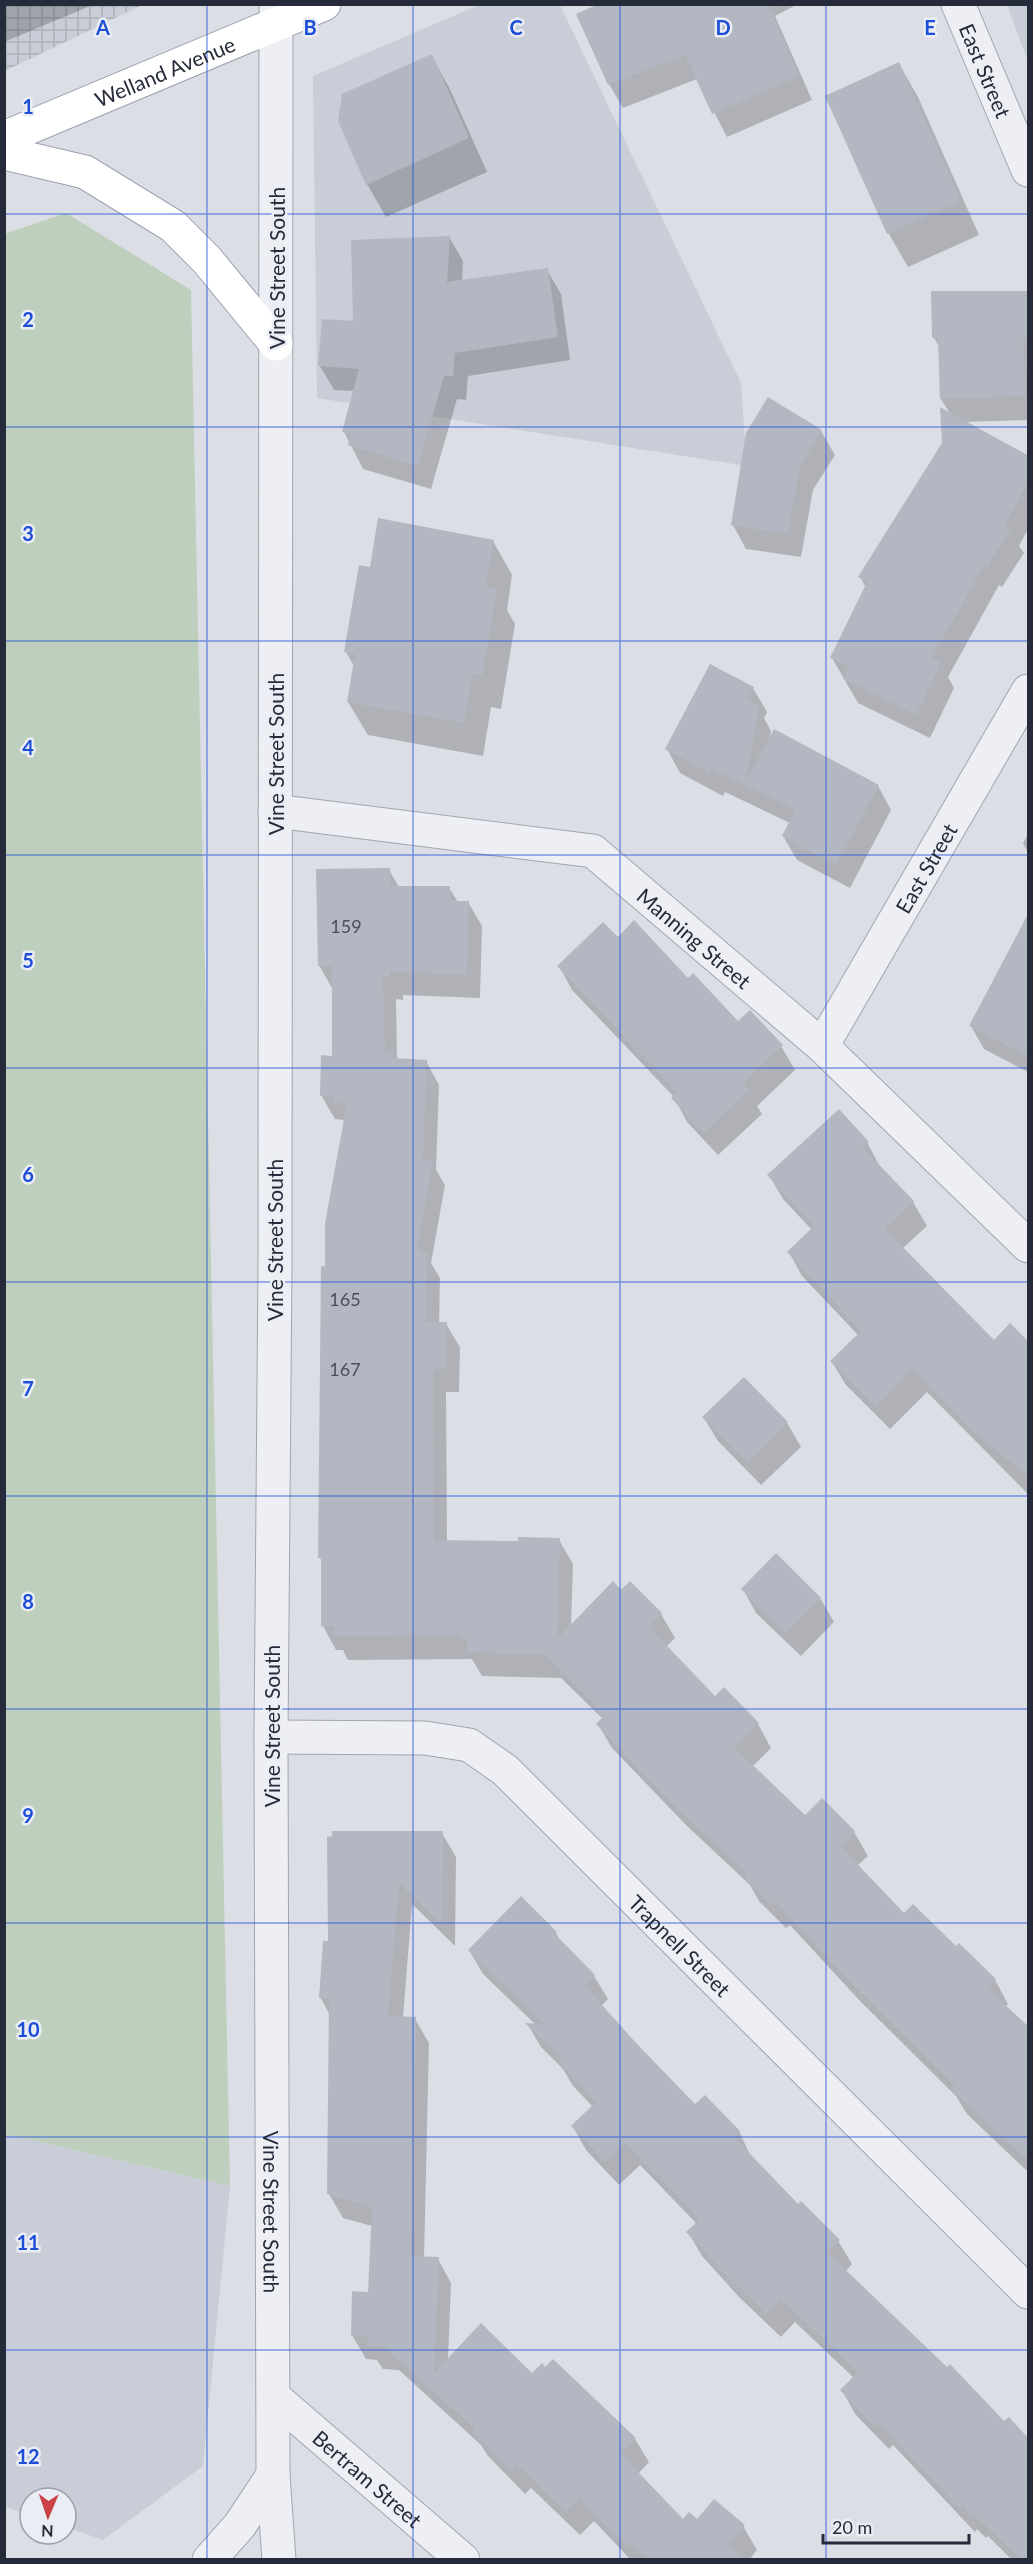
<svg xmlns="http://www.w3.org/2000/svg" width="1033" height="2564" font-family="Lato,sans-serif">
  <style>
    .built { fill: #c9cdd7 }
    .industrial { fill: url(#industrial-grid) }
    .grass { fill: #bfcfbd }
    .shadow { fill: #0003 }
    .building { fill: #b3b7c2 }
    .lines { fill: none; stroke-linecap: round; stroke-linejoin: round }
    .minor-casing { stroke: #a1a5af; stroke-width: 35 }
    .major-casing { stroke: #9ba1b1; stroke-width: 35 }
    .minor { stroke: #eeeff4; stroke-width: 33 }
    .major { stroke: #fff; stroke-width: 33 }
    .grid { fill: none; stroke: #1d4ed8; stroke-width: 1.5; stroke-opacity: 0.55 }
    .labels { text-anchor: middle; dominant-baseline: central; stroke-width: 5; stroke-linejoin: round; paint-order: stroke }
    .number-label { font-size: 18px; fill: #494e5d }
    .street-label { font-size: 21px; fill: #262b3b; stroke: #eaedf3 }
    .grid-label { font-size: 20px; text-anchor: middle; font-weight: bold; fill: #1d4ed8; stroke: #eaedf3; stroke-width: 5; stroke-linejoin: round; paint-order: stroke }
  </style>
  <defs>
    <pattern id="industrial-grid" width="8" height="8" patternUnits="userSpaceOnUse" patternTransform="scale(1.5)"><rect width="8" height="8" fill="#c9cdd7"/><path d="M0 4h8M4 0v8" fill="none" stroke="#acb0b9"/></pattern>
  </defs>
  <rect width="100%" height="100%" fill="#dbdee5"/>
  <g class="built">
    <path d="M479,5h81l181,378 6,83 -430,-68 -4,-322z"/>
    <path d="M1007,5h21v57z"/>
    <path d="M5,2134l225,52 -27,280 -100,74 -37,-13v-29h-36v17l-25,-8z"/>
  </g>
  <path class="industrial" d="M5,4h137v1l-137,66z"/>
  <path class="grass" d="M66,213l125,77 39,1896 -225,-52 -1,-1900z"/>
  <g class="shadow">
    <path d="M4,4h91l-91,38z"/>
    <path d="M603,4h195l-23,12 37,84 -85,37 -30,-58 -74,29 -14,-24z"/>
    <path d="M431,56l19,33 37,83 -101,45 -19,-33z"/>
    <path d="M899,64l19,33 61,138 -71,32 -19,-33 -62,-138z"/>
    <path d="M449,237l14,24 -1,21 85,-12 14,24 9,66 -102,16 -2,24 -9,-1 -26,90 -68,-20 -19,-37 11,-41 -21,-1 -14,-24 35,-43z"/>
    <path d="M1028,293v127l-64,2 64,40v67l-9,17 5,7 -22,34 -3,-2 -51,92 6,11 -24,50 -72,-35 -26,-45 34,-70 -6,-11 83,-133 8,-29 -10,-16 -1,-51 -6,-10z"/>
    <path d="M821,431l14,24 -22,35 -12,67 -55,-8 -13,-24z"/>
    <path d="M493,541l19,34 -5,35 8,14 -14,85 -10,-2 -8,49 -115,-21 -20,-33 6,-36 -8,-14 25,-83z"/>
    <path d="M753,688l14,24 -3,6 7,13 -1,8 108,47 13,24 -41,78 -53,-28 -14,-24 7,-13 -65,-31 -2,4 -43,-23 -13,-24z"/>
    <path d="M1028,834v19l-5,-10z"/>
    <path d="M389,870l10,17 50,1 9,14h10l14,24 -2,72 -77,-3v5l-7,-1 1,61 29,1 13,24 -3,85 9,15 -14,78 9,15 -1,46h7l14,23 -1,45h-13l1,150 72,1 40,-3 14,24 -2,63 59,-44 31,31 14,24 -9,9 49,51 43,26 13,24 -19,19 53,51 49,14 14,24 -11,10 47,49 52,33 39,32 13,24 -3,3 23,22v143l-61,-58 -11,-18 -97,-96 -69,-75 -4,3 -27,-27 -9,-16 -64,-60 -74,-77 -14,-24 5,-5 -42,-41 -79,-2 -10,-17 -124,1 -5,-10h-7l-13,-24v-64l-3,-4 6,-290 18,-148 -9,-1 -14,-24 12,-38v-67l-14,-25z"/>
    <path d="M618,939l120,84 43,23 14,24 -38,36 5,8 -44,41 -31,-33 -13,-25 -102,-107 -13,-24z"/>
    <path d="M1028,967v105l-44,-23 -13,-23z"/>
    <path d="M867,1142l13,25 33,35 14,24 -25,23 92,93 34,2v150l-101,-102 -37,37 -44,-44 -14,-23 26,-27 -56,-59 -13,-24 23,-22 -29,-31 -14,-24z"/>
    <path d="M744,1379l43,44 14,24 -40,38 -43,-44 -14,-23z"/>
    <path d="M743,1589l77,9 14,24 -33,34 -45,-43z"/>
    <path d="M442,1833l14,24 -1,89 -43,-42 -9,114 12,1 14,24 -5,215 14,1 13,24 -3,77 84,15 103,64 14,23 -11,12 46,47 59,5 14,24 -8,10h-118l-37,-39 -14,14 -49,-47 -6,6 -37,-38 -7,-11 -82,-75 -16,-1 -6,-9 -11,-1 -14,-24 17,-41 3,-68 -29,-8 -14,-24 1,-179 -10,-18 9,-54z"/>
    <path d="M556,1933l5,10 33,33 14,23 -7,7 94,100 44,25 12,26 47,49 40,35 14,23 -7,8 159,151 24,18v119h-16l-24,-24 -2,2 -9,-9 -2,3 -82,-87 -4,4 -34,-35 -13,-24 12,-12 -59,-56 -14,15 -42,-40 -37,-41 -14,-24 9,-8 -57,-59 -21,20 -33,-35 -13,-23 20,-20 -20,-21 -10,-17 -22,-22 -13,-22h8l-53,-51 -14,-24z"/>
  </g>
  <g class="building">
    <path d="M599,4h169l31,72 -87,38 -27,-59 -77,30 -32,-71z"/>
    <path d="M432,54l37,84 -103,47 -28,-64 4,-27z"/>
    <path d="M899,62l62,139 -74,33 -62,-138z"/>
    <path d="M450,236l-3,46 101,-14 10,69 -103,16 -2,23h-9l-26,90 -70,-21 3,-10 -9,-3 17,-63 -41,-3 4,-47 31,2 -2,-81z"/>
    <path d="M931,291h98v47h-6l3,58 -86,3 -2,-61h-6z"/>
    <path d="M768,397l54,33 -22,36 -12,68 -57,-9 15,-92z"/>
    <path d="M940,407l89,49v24l-24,44 6,4 -23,37 -3,-2 -53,95 9,5 -25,52 -73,-36 6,-12 -19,-9 37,-76 -9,-5 84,-134z"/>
    <path d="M378,518l116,22 -8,47 11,2 -15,87 -10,-2 -8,49 -117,-21 8,-48 -11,-2 15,-87 11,2z"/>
    <path d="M710,664l44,23 -7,13 12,6 -13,75 28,-52 105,56 -43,80 -54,-29 14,-27 -85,-40 -2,4 -44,-24z"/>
    <path d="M390,868v18h60v15h19l-2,73 -77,-2v4h-7l2,75 8,1v6l34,2 -4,99 10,1 -16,89 10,4 -1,69h21l-1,47h-13l1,171 84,1v-4l42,1 -3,101 56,-58 8,9 9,-9 32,32 -13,14 66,69 9,-9 35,36 -25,24 71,68 17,-17 33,33 -15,15 64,67 9,-9 43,42 3,-3 37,36 -9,9 42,39v134l-78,-71 4,-4 -111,-110 -68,-74 -4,4 -28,-29 3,-4 -77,-71 -74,-78 7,-7 -9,-10 2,-2 -50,-50 -79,-3v-13h-6v-4l-128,1 1,-10h-13v-68h-3l3,-292h4v-43l22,-120h-14v-7h-13l1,-41 11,1v-90h-14l-2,-97z"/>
    <path d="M1029,912v145l-60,-31z"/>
    <path d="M634,920l54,58 5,-5 45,48 12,-11 33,35 -40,38 6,7 -46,43 -32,-35 6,-6 -120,-126 46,-44 15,15z"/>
    <path d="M839,1109l30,33 -7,5 52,54 -29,28 109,111 16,-17 19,19v135l-56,-46 -61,-62 -37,38 -45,-46 31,-30 -74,-79 27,-26 -47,-51z"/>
    <path d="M744,1377l44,45 -41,41 -45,-46z"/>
    <path d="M776,1553l45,45 -35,35 -45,-44z"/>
    <path d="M332,1831h111l-1,94 -43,-42 -11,133 28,1 -5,239 28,1 -5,116 47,-50 51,50 10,-10 3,4 8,-8 83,79 -15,16 62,65 6,-7 8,7 17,-20 31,26 -17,20 17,14h-96l-19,-15 -3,3 -48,-49 -13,14 -49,-47 -6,6 -39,-39 3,-3 -91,-82 -17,-1 1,-9 -17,-1 1,-45 16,1 4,-85 -45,-13 2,-196h-10l4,-57h5l-1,-104 5,-1z"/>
    <path d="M521,1896l36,36 -2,2 40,41 -10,11 51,57 59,61 10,-9 35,36 -6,6 64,67 3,-3 39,39 -13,12 120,115 3,-3 54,57 5,-4 20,22v120h-8l-48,-45 -2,2 -8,-10 -3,3 -81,-86 -4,4 -35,-37 18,-18 -77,-73 -15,15 -42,-41 -38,-41 14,-13 -75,-77 -20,20 -34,-36 25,-24 -38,-40 4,-4 -37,-35 19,1 -76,-74z"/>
  </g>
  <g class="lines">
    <g class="minor-casing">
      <g id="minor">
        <path id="s1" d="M276,4l-1,1261 -4,472 2,738 6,85"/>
        <path id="s2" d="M958,4l70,166"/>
        <path id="s3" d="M275,811l318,40 229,195 206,200"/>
        <path id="s4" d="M822,1046l206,-355"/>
        <path id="s5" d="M271,1737l154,1 44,7 36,25 523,522"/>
        <path id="s6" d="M274,2397l189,163"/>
        <path d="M209,2560l31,-35 33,-50"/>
      </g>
    </g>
    <g class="major-casing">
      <g id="major">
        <path id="s7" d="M4,138l320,-134"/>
        <path d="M4,153l81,19 88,54 34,34 69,84"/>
      </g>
    </g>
    <use href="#minor" class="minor"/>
    <use href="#major" class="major"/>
  </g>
  <path class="grid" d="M207,4v2556M413,4v2556M620,4v2556M826,4v2556M4,214h1024M4,427h1024M4,641h1024M4,855h1024M4,1068h1024M4,1282h1024M4,1496h1024M4,1709h1024M4,1923h1024M4,2137h1024M4,2350h1024"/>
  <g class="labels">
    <g class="number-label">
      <text x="346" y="926">159</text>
      <text x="345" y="1299">165</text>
      <text x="345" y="1369">167</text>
    </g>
    <g class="street-label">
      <text stroke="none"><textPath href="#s2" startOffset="72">East Street</textPath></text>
      <text stroke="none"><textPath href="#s7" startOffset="174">Welland Avenue</textPath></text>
      <text transform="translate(276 268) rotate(-90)">Vine Street South</text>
      <text transform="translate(275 754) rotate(-90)">Vine Street South</text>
      <text stroke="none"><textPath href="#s4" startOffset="206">East Street</textPath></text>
      <text stroke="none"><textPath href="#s3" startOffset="454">Manning Street</textPath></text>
      <text transform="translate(274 1240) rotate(-90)">Vine Street South</text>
      <text transform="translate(271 1726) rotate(-90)">Vine Street South</text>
      <text stroke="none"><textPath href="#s5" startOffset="490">Trapnell Street</textPath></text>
      <text stroke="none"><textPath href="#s1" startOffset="2208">Vine Street South</textPath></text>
      <text stroke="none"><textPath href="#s6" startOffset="124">Bertram Street</textPath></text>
    </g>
  </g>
  <g class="grid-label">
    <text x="103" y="35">A</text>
    <text x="310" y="35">B</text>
    <text x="516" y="35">C</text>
    <text x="723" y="35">D</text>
    <text x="930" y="35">E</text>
    <text x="28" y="114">1</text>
    <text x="28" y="327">2</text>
    <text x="28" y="541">3</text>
    <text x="28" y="755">4</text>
    <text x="28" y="968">5</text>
    <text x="28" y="1182">6</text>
    <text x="28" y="1396">7</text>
    <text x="28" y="1609">8</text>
    <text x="28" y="1823">9</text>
    <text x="28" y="2037">10</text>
    <text x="28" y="2250">11</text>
    <text x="28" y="2464">12</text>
  </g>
  <rect width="1033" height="2564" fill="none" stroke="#262b3b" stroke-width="12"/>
  <g transform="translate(48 2516) rotate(182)"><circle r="28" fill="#eaedf3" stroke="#9c9fa9" stroke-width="1.5"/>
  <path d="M0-4.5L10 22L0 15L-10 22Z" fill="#ca4146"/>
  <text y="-9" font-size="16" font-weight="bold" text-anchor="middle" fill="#262b3b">N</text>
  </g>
  <path d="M823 2534v9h146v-9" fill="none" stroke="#262b3b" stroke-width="3"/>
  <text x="832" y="2534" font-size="18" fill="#262b3b" stroke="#eaedf3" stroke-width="4.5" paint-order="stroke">20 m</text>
</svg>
